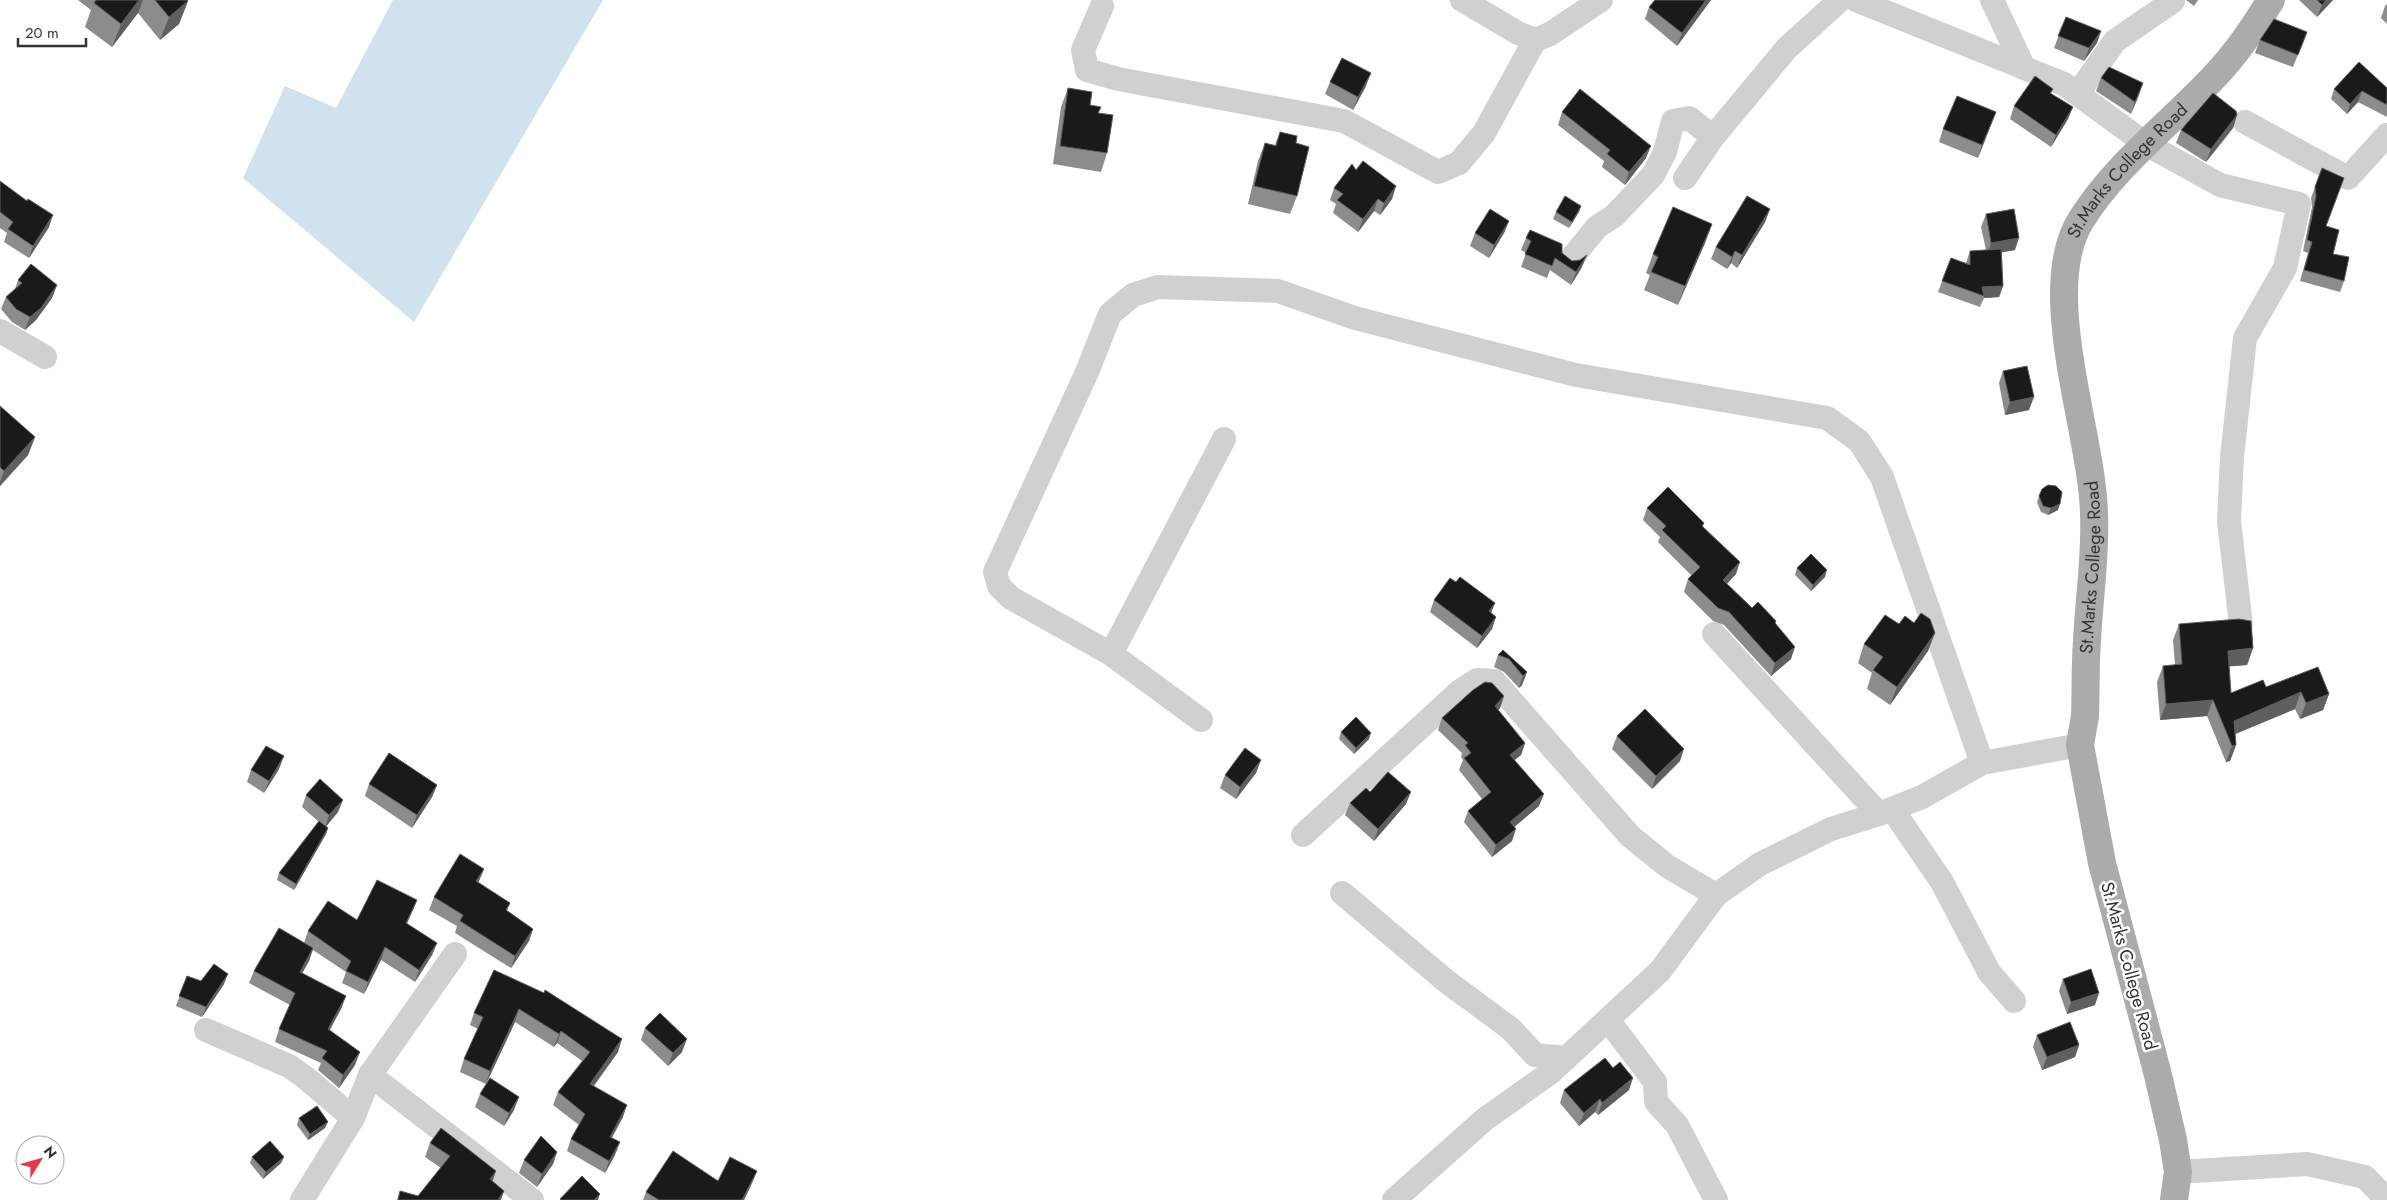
<svg xmlns="http://www.w3.org/2000/svg" width="2387" height="1200" font-family="Jost,sans-serif">
  <style>
    .water { fill: #cfe2ee }
    .lines { fill: none; stroke-linecap: round; stroke-linejoin: round }
    .minor { stroke: #d0d0d0; stroke-width: 24 }
    .major { stroke: #ababab; stroke-width: 28 }
    .wall { fill: #8c8c8c }
    .shaded-wall { fill: #5f5f5f }
    .building { fill: #1a1a1a; stroke: #5f5f5f }
    .labels { text-anchor: middle; dominant-baseline: central; stroke-width: 5; stroke-linejoin: round; paint-order: stroke }
    .street-label { font-size: 18px; fill: #333; stroke: #fff }
  </style>
  <rect width="100%" height="100%" fill="#fff"/>
  <path class="water" d="M393,0h210l-189,322 -171,-144 42,-92 51,22z"/>
  <g class="lines">
    <g class="minor">
      <path d="M1462,0l56,33 17,7 15,-6 51,-34"/>
      <path d="M1856,0l208,84 82,60 74,41 79,19 -14,64 -40,70 -13,119 -3,64 12,104"/>
      <path d="M1992,0l32,68"/>
      <path d="M1102,6l-19,44 4,20 31,9 226,42 94,51 21,-9 25,-30 51,-93"/>
      <path d="M2078,93l37,-52 58,-40"/>
      <path d="M2245,122l103,56 39,-43"/>
      <path d="M1685,178l28,-41 74,-89 53,-48"/>
      <path d="M1570,260l27,-33 17,-11 39,-41 12,-23 8,-31 16,-3 24,19"/>
      <path d="M0,331l45,26"/>
      <path d="M1714,634l165,180"/>
      <path d="M1111,654l113,-215"/>
      <path d="M1201,720l-90,-66 -100,-56 -12,-12 -4,-14 92,-200 23,-58 23,-19 25,-8 120,4 77,27 221,57 251,43 32,23 23,36 100,286"/>
      <path d="M1892,809l50,73 47,90 25,29"/>
      <path d="M1303,835l157,-144 17,-11 17,1 136,155 37,30 49,29"/>
      <path d="M1342,893l104,88 65,48 24,26 31,3"/>
      <path d="M1608,1020l47,62 1,20 21,23 39,75"/>
      <path d="M206,1030l83,36 17,12 47,40"/>
      <path d="M370,1075l162,125"/>
      <path d="M2178,1172l129,-8 58,13 22,23"/>
      <path d="M302,1200l51,-82 17,-43 85,-121"/>
      <path d="M1394,1200l91,-81 65,-46 110,-102 56,-76 44,-31 71,-35 48,-15 43,-17 60,-34 98,-18"/>
    </g>
    <path class="major" id="s1" d="M2174,1200l4,-28 -5,-32 -15,-65 -56,-212 -22,-118 5,-29c1,-25 0,-50 2,-75 2,-43 9,-85 7,-128 -2,-81 -57,-223 -13,-293 35,-56 89,-96 133,-143 23,-24 40,-50 57,-77"/>
  </g>
  <g class="wall">
    <path d="M78,0h109l1,1 -9,23 -19,16 -22,-27 -26,34 -27,-20 6,-17z"/>
    <path d="M1711,0l-34,46 -32,-27 4,-12z"/>
    <path d="M2186,0h12l-4,6z"/>
    <path d="M2299,0h34l-16,17z"/>
    <path d="M2387,4v20l-6,-6 4,-12z"/>
    <path d="M2066,17l35,14 -4,12 -13,18 -30,-13z"/>
    <path d="M2307,32l-14,35 -38,-14 5,-13z"/>
    <path d="M2101,78l38,17 -8,19 -35,-23z"/>
    <path d="M1330,82l36,4 -13,24 -28,-16z"/>
    <path d="M1068,88l31,25 8,40 -6,19 -48,-8 8,-57z"/>
    <path d="M2387,88v29l-29,-15 -11,12 -16,-15 3,-10z"/>
    <path d="M2053,89l-2,5 22,13 -5,12 -17,28 -41,-28 4,-13z"/>
    <path d="M1562,112l84,46 -21,27 -23,-18 2,-6 -46,-36z"/>
    <path d="M1996,112l-18,46 -39,-16 4,-13z"/>
    <path d="M2237,115l-4,13 -27,34 -30,-19 5,-13z"/>
    <path d="M1280,132l16,11 1,53 -7,18 -42,-10 10,-43 7,-18 10,2z"/>
    <path d="M2322,168l4,58 7,28 11,27 -4,11 -40,-11 8,-28 -5,-2 9,-44 -1,-9z"/>
    <path d="M1356,170l40,16 -4,13 -12,16 -6,-4 -16,21 -25,-19 3,-9 -6,-4 4,-12z"/>
    <path d="M0,181l49,46 -20,31 -25,-16 3,-9 -7,-5z"/>
    <path d="M1581,206l-2,6 -10,16 -16,-9 3,-7z"/>
    <path d="M1770,209l-5,13 -28,46 -6,-5 -4,6 -16,-10 5,-12z"/>
    <path d="M1986,214l29,36 -13,2 1,34 -4,11 -15,1 -4,9 -42,-15 13,-34 15,5 4,-12 16,-1 -5,-23z"/>
    <path d="M1509,221l-5,12 -15,25 -19,-12 5,-13z"/>
    <path d="M1712,224l-7,19 -27,62 -34,-15 6,-15 -4,-2 7,-19z"/>
    <path d="M1526,238l36,15 10,8 10,6 -11,18 -21,-15 -3,8 -26,-11 5,-14 -5,-3z"/>
    <path d="M18,280l39,5 -5,13 -16,22 -11,10 -13,-8 -11,-13 5,-12 9,-8z"/>
    <path d="M2003,371l26,39 -24,5 -6,-32z"/>
    <path d="M0,406l35,31 -7,18 -28,31z"/>
    <path d="M2042,489l16,21 -10,5 -7,-3 -4,-10z"/>
    <path d="M1647,508l57,15 -1,3 33,48 -9,10 25,24 23,16 16,35 -20,17 -47,-51 -11,-4 -29,-29 4,-13 4,-3 -34,-34 2,-5 -17,-17z"/>
    <path d="M1797,568l28,9 -14,14 -16,-16z"/>
    <path d="M1456,582l39,21 -4,10 1,16 -15,19 -47,-36 4,-12z"/>
    <path d="M1914,623l21,10 -7,18 -38,54 -23,-16 5,-16 -14,-10 6,-19 35,-20z"/>
    <path d="M2179,624l74,24 -6,17 -18,1 2,27 35,-6 63,7 -6,16 -23,9 -5,-10 -60,25 1,11 -6,16 -4,1 -19,-46 -47,4 -3,-38 6,-16 12,-1 -2,-25z"/>
    <path d="M1503,650l24,22 -5,13 -3,3 -15,-16 -10,-5 4,-12z"/>
    <path d="M1504,696l-4,12 -2,2 27,33 -4,12 -6,5 24,46 -25,21 -2,14 -20,16 -28,-35 4,-11 14,-12 -23,-29 4,-10 -2,-3 1,-4 -24,-23 4,-12z"/>
    <path d="M1341,732l28,7 -15,15 -15,-15z"/>
    <path d="M1617,736l63,25 -28,28 -40,-40z"/>
    <path d="M1261,760l-5,13 -20,26 -16,-11 5,-13z"/>
    <path d="M279,769l-15,24 -17,-11 4,-12z"/>
    <path d="M369,784l68,1 -5,12 -20,31 -47,-32z"/>
    <path d="M1370,792l36,12 -32,37 -29,-26 5,-12z"/>
    <path d="M306,795l32,17 -12,14 2,2 -2,6 -32,56 -17,-10 2,-7 40,-51 -17,-15z"/>
    <path d="M484,869l-6,13 32,21 -3,8 26,18 -4,12 -18,27 -56,-35 2,-7 -28,-16 5,-13z"/>
    <path d="M417,900l-10,24 30,19 -5,12 -17,27 -34,-22 -17,34 -22,-11 4,-11 -33,-22 -4,11 -7,12 44,23 -5,13 -11,21 25,35 -16,23 -21,-18 3,-7 -46,-21 4,-13 11,-24 -41,-22 5,-12 50,-28 4,-12 49,-11z"/>
    <path d="M494,970l124,82 -24,34 29,31 -11,21 3,17 -10,18 -38,-22 4,-12 8,-14 -26,-20 5,-13 24,-31 -25,-18 -3,4 -39,-25 -29,62 -26,-12 4,-13 14,-30 -8,-4 4,-12z"/>
    <path d="M187,976l14,5 23,3 -22,33 -26,-11z"/>
    <path d="M2063,979l32,26 -28,9 -8,-23z"/>
    <path d="M645,1028l37,24 -14,14 -27,-26z"/>
    <path d="M2037,1035l42,10 -4,12 -33,13 -9,-23z"/>
    <path d="M1564,1090h65l-31,25 -3,-3 -16,14 -19,-23z"/>
    <path d="M480,1094l34,16 -10,16 -29,-19z"/>
    <path d="M299,1118l26,10 -17,12 -11,-15z"/>
    <path d="M430,1143l66,28 -4,10 9,19h-104l3,-9 18,5 23,-28 -16,-11z"/>
    <path d="M557,1152l-4,12 -16,23 -18,-14 5,-13z"/>
    <path d="M252,1157h32l-3,6 -18,16 -13,-16z"/>
    <path d="M757,1171l-5,12 -8,17h-101l3,-8 72,-11z"/>
  </g>
  <g class="shaded-wall">
    <path d="M139,0h4l-5,13 -26,34 9,-23z"/>
    <path d="M1706,0h5l-34,46 5,-13z"/>
    <path d="M2326,0h7l-16,17 5,-12z"/>
    <path d="M188,1l-9,23 -19,16 9,-23z"/>
    <path d="M2101,31l-4,12 -13,18 5,-13z"/>
    <path d="M1371,73l-5,13 -13,24 5,-13z"/>
    <path d="M2143,83l-4,12 -8,19 4,-12z"/>
    <path d="M2362,91l-4,11 -11,12 3,-10z"/>
    <path d="M2073,107l-5,12 -17,28 5,-12z"/>
    <path d="M1996,112l-5,13 -13,33 4,-13z"/>
    <path d="M2237,115l-4,13 -27,34 5,-13z"/>
    <path d="M1651,146l-5,12 -21,27 4,-13z"/>
    <path d="M1396,186l-4,13 -12,16 4,-12z"/>
    <path d="M1378,199l-4,12 -16,21 5,-13z"/>
    <path d="M1581,206l-2,6 -10,16 3,-6z"/>
    <path d="M1770,209l-5,13 -28,46 5,-13z"/>
    <path d="M53,215l-4,12 -20,31 4,-12z"/>
    <path d="M1509,221l-5,12 -15,25 5,-13z"/>
    <path d="M1712,224l-7,19 -27,62 7,-19z"/>
    <path d="M2019,238l-4,12 -28,5 4,-12z"/>
    <path d="M1735,251l-4,12 -4,6 5,-12z"/>
    <path d="M1587,255l-5,12 -11,18 5,-13z"/>
    <path d="M57,285l-5,13 -16,22 -11,10 5,-13z"/>
    <path d="M2003,286l-4,11 -15,1v-2l-2,-9z"/>
    <path d="M2034,397l-5,13 -24,5 5,-13z"/>
    <path d="M35,437l-7,18 -28,31v-4l4,-11z"/>
    <path d="M2060,504l-2,6 -10,5 3,-7z"/>
    <path d="M1740,562l-4,12 -18,19 5,-13z"/>
    <path d="M1827,570l-2,7 -14,14 2,-6z"/>
    <path d="M1495,603l-5,12 -1,-4z"/>
    <path d="M1496,617l-4,12 -15,19 5,-12z"/>
    <path d="M1935,633l-7,18 -38,54 7,-18z"/>
    <path d="M1795,647l-4,12 -20,17 4,-13z"/>
    <path d="M2253,648l-6,17 -25,2 6,-16z"/>
    <path d="M1527,672l-5,13 -3,3 4,-12z"/>
    <path d="M2301,692l-6,17 -67,28 6,-16z"/>
    <path d="M2329,694l-6,16 -23,9 6,-16z"/>
    <path d="M1504,696l-4,12 -9,9 4,-11z"/>
    <path d="M2213,700l-6,16 -47,4 6,-16z"/>
    <path d="M1371,733l-2,6 -15,15 2,-6z"/>
    <path d="M1525,743l-4,12 -15,11 4,-11z"/>
    <path d="M2236,745l-6,16 -4,1 6,-16z"/>
    <path d="M1684,749l-4,12 -28,28 4,-13z"/>
    <path d="M284,756l-5,13 -15,24 5,-12z"/>
    <path d="M1261,760l-5,13 -20,26 4,-12z"/>
    <path d="M437,785l-5,12 -20,31 5,-13z"/>
    <path d="M1411,792l-5,12 -32,37 4,-12z"/>
    <path d="M1544,794l-5,12 -33,28 4,-12z"/>
    <path d="M343,800l-5,12 -13,16 4,-13z"/>
    <path d="M328,828l-2,6 -32,56 2,-6z"/>
    <path d="M1516,829l-4,12 -20,16 4,-12z"/>
    <path d="M484,869l-5,12 -7,12 4,-12z"/>
    <path d="M417,900l-5,12 -11,23 5,-12z"/>
    <path d="M533,929l-4,12 -18,27 4,-12z"/>
    <path d="M437,943l-5,12 -17,27 4,-12z"/>
    <path d="M385,947l-4,13 -17,34 4,-12z"/>
    <path d="M313,948l-4,13 -13,23 4,-12z"/>
    <path d="M228,974l-4,10 -22,33 4,-10z"/>
    <path d="M2099,993l-4,12 -28,9 4,-12z"/>
    <path d="M346,996l-5,13 -18,32 5,-12z"/>
    <path d="M519,1009l-4,13 -29,62 4,-13z"/>
    <path d="M561,1031l-4,12 -3,4 5,-13z"/>
    <path d="M622,1039l-4,13 -32,44 4,-12z"/>
    <path d="M687,1039l-5,13 -14,14 5,-13z"/>
    <path d="M2079,1045l-4,12 -33,13 5,-13z"/>
    <path d="M360,1052l-5,13 -16,23 4,-13z"/>
    <path d="M1633,1078l-4,12 -31,25 4,-12z"/>
    <path d="M519,1097l-5,13 -10,16 5,-13z"/>
    <path d="M1600,1099l-5,13 -16,14 5,-13z"/>
    <path d="M627,1105l-4,12 -18,32 5,-12z"/>
    <path d="M328,1122l-3,6 -17,12 2,-6z"/>
    <path d="M620,1142l-5,13 -10,18 4,-12z"/>
    <path d="M557,1152l-4,12 -16,23 5,-13z"/>
    <path d="M284,1157l-3,6 -18,16 3,-7z"/>
    <path d="M496,1171l-5,15 -1,-7z"/>
    <path d="M757,1171l-5,12 -8,17h-2z"/>
    <path d="M504,1191l-3,9h-3z"/>
    <path d="M600,1194l-2,6h-4z"/>
  </g>
  <g class="building">
    <path d="M96,0h43l-18,24 -27,-21z"/>
    <path d="M155,0h32l1,1 -19,16z"/>
    <path d="M1655,0h51l-24,33 -33,-26z"/>
    <path d="M2317,0h9l-4,5z"/>
    <path d="M2066,17l35,14 -12,17 -31,-12z"/>
    <path d="M2274,19l33,13 -9,23 -38,-15z"/>
    <path d="M1342,58l29,15 -13,24 -28,-15z"/>
    <path d="M2359,62l28,26v17l-25,-14 -12,13 -16,-15z"/>
    <path d="M2109,67l34,16 -8,19 -34,-24z"/>
    <path d="M2035,76l18,13 -3,4 23,14 -17,28 -42,-29z"/>
    <path d="M1068,88l24,4 -2,13 11,2 -3,6 15,2 -6,38 -47,-7z"/>
    <path d="M1580,89l71,57 -22,26 -22,-18 3,-4 -48,-38z"/>
    <path d="M2213,93l23,18 1,4 -26,34 -30,-19z"/>
    <path d="M1957,96l39,16 -14,33 -39,-16z"/>
    <path d="M1280,132l17,4 -1,7 13,4 -12,49 -43,-10 11,-43 11,3z"/>
    <path d="M1363,161l33,25 -12,17 -6,-4 -15,20 -26,-19 6,-6 -9,-6 18,-24 4,6z"/>
    <path d="M2322,168l22,10 -18,48 13,4 -6,24 16,3 -5,24 -40,-11 8,-28 -5,-2 9,-44 -1,-9z"/>
    <path d="M0,181l27,20 1,-2 25,16 -20,31 -25,-17 5,-7 -13,-10z"/>
    <path d="M1565,196l16,10 -9,16 -16,-10z"/>
    <path d="M1747,196l23,13 -28,46 -7,-4 -3,6 -16,-10z"/>
    <path d="M1673,207l39,17 -27,62 -34,-14 7,-15 -5,-3z"/>
    <path d="M1490,209l19,12 -15,24 -19,-12z"/>
    <path d="M2014,209l5,29 -28,5 -5,-29z"/>
    <path d="M1530,230l32,14v9l10,8 8,-1 7,-5 -11,17 -21,-14 -3,8 -27,-12 6,-13 -5,-3z"/>
    <path d="M2001,249l2,37 -21,1 2,9 -42,-15 9,-23 19,7v-14z"/>
    <path d="M31,264l26,21 -16,23 -11,9 -14,-8 -10,-12 16,-14 -4,-3z"/>
    <path d="M2027,366l7,31 -24,5 -7,-31z"/>
    <path d="M0,406l35,31 -31,34 -4,-4z"/>
    <path d="M2048,485l8,1 6,6 -2,12 -9,4 -8,-2 -4,-10 3,-7z"/>
    <path d="M1668,487l36,36 -2,3 38,36 -17,18 29,28 6,-6 18,19 -1,2 20,24 -20,16 -46,-51 -11,-4 -30,-29 12,-12 -38,-37 4,-4 -19,-18z"/>
    <path d="M1811,554l16,16 -14,15 -16,-17z"/>
    <path d="M1460,577l35,26 -6,8 7,6 -14,19 -48,-36 16,-22 6,4z"/>
    <path d="M1921,613l9,6 5,14 -38,54 -24,-17 10,-13 -19,-13 21,-29 14,9 6,-8 9,7z"/>
    <path d="M2239,619l12,2 2,27 -25,3 3,42 32,-13 3,7 52,-20 11,27 -23,9 -5,-11 -67,29 2,24 -4,1 -19,-46 -47,4 -3,-38 19,-2 -3,-40z"/>
    <path d="M1503,650l24,22 -4,4 -14,-17 -11,-4z"/>
    <path d="M1485,682l7,1 12,13 -9,10 30,37 -15,12 34,39 -34,28 6,7 -20,16 -28,-34 23,-19 -27,-34 7,-5 -6,-8 3,-2 -26,-25 31,-28z"/>
    <path d="M1645,709l39,40 -28,27 -39,-40z"/>
    <path d="M1356,717l15,16 -15,15 -15,-16z"/>
    <path d="M266,746l18,10 -15,25 -18,-11z"/>
    <path d="M1245,748l16,12 -21,27 -15,-12z"/>
    <path d="M389,753l48,32 -20,30 -48,-31z"/>
    <path d="M1388,772l23,20 -33,37 -28,-26 16,-15 4,4z"/>
    <path d="M320,779l23,21 -14,15 -23,-20z"/>
    <path d="M319,821l9,7 -32,56 -17,-11z"/>
    <path d="M460,854l24,15 -8,12 34,22 -4,7 27,19 -18,27 -55,-35 3,-6 -29,-18z"/>
    <path d="M377,880l40,20 -11,23 31,20 -18,27 -34,-23 -17,35 -22,-11 5,-10 -43,-30 20,-30 29,19z"/>
    <path d="M279,928l34,20 -13,24 46,24 -18,33 32,23 -17,23 -21,-17 5,-7 -48,-22 16,-36 -41,-22z"/>
    <path d="M214,964l14,10 -22,33 -27,-11 8,-20 14,5z"/>
    <path d="M2091,969l8,24 -28,9 -8,-23z"/>
    <path d="M494,970l50,23 1,-3 77,49 -32,45 37,21 -17,32 10,5 -11,19 -38,-22 14,-25 -27,-22 32,-40 -29,-21 -2,3 -40,-25 -29,62 -26,-12 19,-42 -9,-4z"/>
    <path d="M660,1013l27,26 -14,14 -28,-25z"/>
    <path d="M2070,1022l9,23 -32,12 -10,-22z"/>
    <path d="M1605,1058l8,10 7,-6 13,16 -31,25 -2,-4 -16,14 -20,-23z"/>
    <path d="M490,1078l29,19 -10,16 -29,-19z"/>
    <path d="M317,1106l11,16 -18,12 -11,-16z"/>
    <path d="M441,1128l55,43 -6,8 14,12 -6,9h-100l2,-9 18,5 32,-40 -20,-13z"/>
    <path d="M541,1136l16,16 -15,22 -18,-14z"/>
    <path d="M270,1141l14,16 -18,15 -14,-15z"/>
    <path d="M673,1151l45,30 12,-24 27,14 -15,29h-83l-13,-8z"/>
    <path d="M582,1176l18,18 -6,6h-33l-1,-1z"/>
  </g>
  <g class="labels">
    <g class="street-label">
      <text stroke="none"><textPath href="#s1" startOffset="1065">St.Marks College Road</textPath></text>
      <text stroke="none"><textPath href="#s1" startOffset="645">St.Marks College Road</textPath></text>
      <text transform="translate(2129 966) rotate(75)">St.Marks College Road</text>
    </g>
  </g>
  <g transform="translate(40 1160) rotate(53)"><circle r="24" fill="#ffffff" stroke="#adadad"/>
  <path d="M0-4L9 19L0 12L-9 19Z" fill="#e63946"/>
  <text y="-8" font-size="14" font-weight="bold" text-anchor="middle" fill="#333333">N</text>
  </g>
  <path d="M18 38v8h68v-8" fill="none" stroke="#333333" stroke-width="2.5"/>
  <text x="25" y="38" font-size="15" fill="#333333" stroke="#ffffff" stroke-width="4" paint-order="stroke">20 m</text>
</svg>
